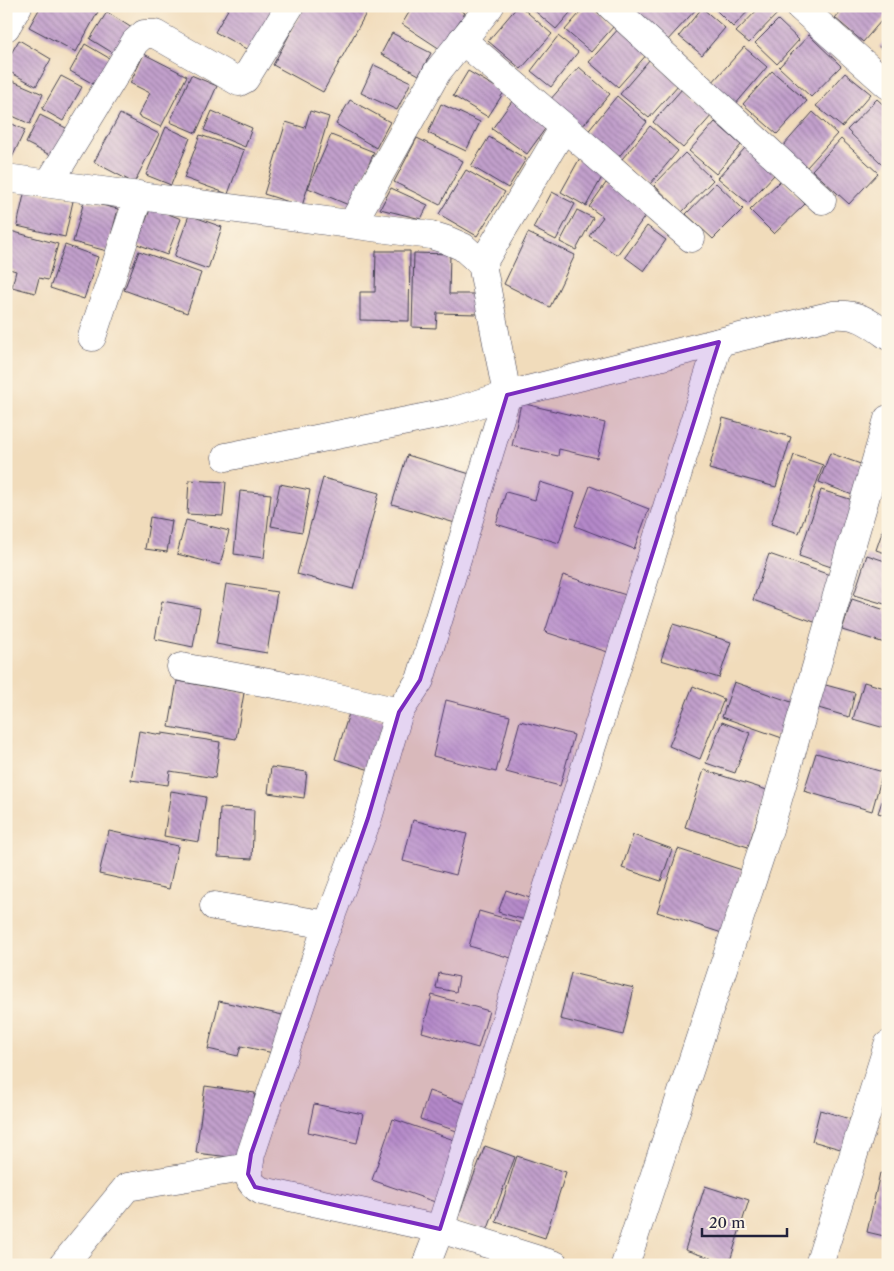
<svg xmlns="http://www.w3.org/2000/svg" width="894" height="1271" font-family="'Libre Caslon Text',serif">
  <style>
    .building { fill: url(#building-back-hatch) }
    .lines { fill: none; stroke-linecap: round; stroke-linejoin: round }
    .minor-casing { stroke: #413e4e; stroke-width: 29 }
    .minor { stroke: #fff; stroke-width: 28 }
    .marked { fill: #7b2cbf; fill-opacity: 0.2; stroke: #7b2cbf; stroke-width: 4; stroke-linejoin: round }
  </style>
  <defs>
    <pattern id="building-back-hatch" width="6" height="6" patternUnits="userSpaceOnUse" patternTransform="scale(1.25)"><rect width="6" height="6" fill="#c2a0cc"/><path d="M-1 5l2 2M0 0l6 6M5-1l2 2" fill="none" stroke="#9d82a7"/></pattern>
  </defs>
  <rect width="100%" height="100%" fill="#fcf5e5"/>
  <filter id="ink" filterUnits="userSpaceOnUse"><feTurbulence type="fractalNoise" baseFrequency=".02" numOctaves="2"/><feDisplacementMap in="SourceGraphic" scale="10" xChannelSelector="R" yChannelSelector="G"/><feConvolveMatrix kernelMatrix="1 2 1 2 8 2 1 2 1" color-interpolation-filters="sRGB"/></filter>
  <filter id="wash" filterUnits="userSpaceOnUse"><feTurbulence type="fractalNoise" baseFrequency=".0096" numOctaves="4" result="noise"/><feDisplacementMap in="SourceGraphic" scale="20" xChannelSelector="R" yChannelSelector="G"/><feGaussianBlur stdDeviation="1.12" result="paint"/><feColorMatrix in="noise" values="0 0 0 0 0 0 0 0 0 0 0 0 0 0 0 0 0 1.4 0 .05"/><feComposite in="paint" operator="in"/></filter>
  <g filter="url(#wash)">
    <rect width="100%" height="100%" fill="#f1dcbb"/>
    <g id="blocks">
      <g class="building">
        <path d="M41,6h56l3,2 -24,44 -47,-25z"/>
        <path d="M230,6h48l-26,46 -37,-20z"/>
        <path d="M305,6h65l-47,86 -50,-27z"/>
        <path d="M413,6h41l11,7 -25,36 -38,-25z"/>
        <path d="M518,6h2l32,28 -31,35 -33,-28z"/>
        <path d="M529,6h47l-20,23z"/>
        <path d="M586,6h4l24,20 -23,26 -26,-22z"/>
        <path d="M638,6h61l-33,36 -33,-30z"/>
        <path d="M712,6h41l-20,21z"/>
        <path d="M761,6h14l5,5 -31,32 -13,-11z"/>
        <path d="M845,6h43v7l-25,29 -28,-24z"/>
        <path d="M702,8l23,20 -23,27 -23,-19z"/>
        <path d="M107,12l28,18 -17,26 -28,-17z"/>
        <path d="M778,20l21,20 -22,24 -22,-21z"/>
        <path d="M620,27l29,25 -31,35 -29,-25z"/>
        <path d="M392,33l39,20 -12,22 -38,-21z"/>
        <path d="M809,35l32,31 -30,31 -32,-30z"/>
        <path d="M558,36l20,16 -27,35 -20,-16z"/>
        <path d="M888,36v17l-9,-6z"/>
        <path d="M19,40l32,19 -15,27 -30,-16v-8z"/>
        <path d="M85,44l29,17 -15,26 -29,-16z"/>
        <path d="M744,47l23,20 -32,38 -24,-21z"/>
        <path d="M144,54l43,22 -26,51 -23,-11 12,-23 -20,-10z"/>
        <path d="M650,59l29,25 -30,34 -29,-24z"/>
        <path d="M374,65l37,17 -14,28 -36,-17z"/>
        <path d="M579,67l31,27 -29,34 -32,-27z"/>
        <path d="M468,71l36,21 -16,25 -35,-21z"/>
        <path d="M772,71l35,30 -30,33 -34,-30z"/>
        <path d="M845,73l26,21 -29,33 -26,-21z"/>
        <path d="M191,75l26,11 -21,47 -26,-11z"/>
        <path d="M61,76l21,11 -19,34 -21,-12z"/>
        <path d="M6,78l37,16 -13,30 -24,-11z"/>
        <path d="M682,89l30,26 -29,33 -30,-26z"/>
        <path d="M617,96l30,26 -30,37 -31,-25z"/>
        <path d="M515,97l35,25 -23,32 -35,-25z"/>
        <path d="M877,99l11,10v52l-4,5 -37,-36z"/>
        <path d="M350,100l40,22 -14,26 -40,-24z"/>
        <path d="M441,104l39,18 -14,29 -38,-18z"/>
        <path d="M212,111l40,17 -7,19 -41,-17z"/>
        <path d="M310,111l19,6 -27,89 -38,-12 22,-72 19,6z"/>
        <path d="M813,112l24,22 -30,33 -24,-21z"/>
        <path d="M120,114l39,20 -25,49 -40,-21z"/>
        <path d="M40,115l30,15 -14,28 -30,-15z"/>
        <path d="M6,121l19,9 -16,34 -3,-1z"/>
        <path d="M715,122l26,23 -25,29 -27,-23z"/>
        <path d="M650,126l28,25 -28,33 -28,-25z"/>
        <path d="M166,127l24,11 -19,47 -25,-10z"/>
        <path d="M200,135l44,15 -16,44 -44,-16z"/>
        <path d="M331,135l43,17 -23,54 -43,-18z"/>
        <path d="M489,137l37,22 -18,29 -37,-22z"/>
        <path d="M417,138l46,23 -23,44 -46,-23z"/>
        <path d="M841,139l37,34 -29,31 -37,-34z"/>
        <path d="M745,148l30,26 -27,29 -30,-25z"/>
        <path d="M685,153l28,27 -31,32 -28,-27z"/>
        <path d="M581,156l25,14 -20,36 -25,-14z"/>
        <path d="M466,170l39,22 -28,44 -38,-22z"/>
        <path d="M781,180l24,24 -31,30 -24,-24z"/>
        <path d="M606,183l42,29 -31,43 -28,-19 14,-19 -14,-10z"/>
        <path d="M716,183l27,26 -30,30 -27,-25z"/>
        <path d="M391,188l37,17 -7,14 -41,-10z"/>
        <path d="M25,190l48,11 -8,36 -48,-11z"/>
        <path d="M552,192l23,12 -19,36 -23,-12z"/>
        <path d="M84,201l34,8 -11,42 -34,-9z"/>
        <path d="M151,207l30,12 -14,36 -30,-11z"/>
        <path d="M577,210l16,8 -17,32 -16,-8z"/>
        <path d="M189,215l33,12 -14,42 -34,-12z"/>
        <path d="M647,226l19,14 -22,31 -19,-14z"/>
        <path d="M7,230l51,14 -10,36 -9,-2 -4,15 -23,-6 4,-16 -10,-3z"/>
        <path d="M528,233l47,22 -25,52 -46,-23z"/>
        <path d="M65,245l33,12 -14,42 -34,-11z"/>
        <path d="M139,251l62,22 -14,40 -63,-23z"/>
        <path d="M376,251h34l-1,70 -49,-1v-28h15z"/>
        <path d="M414,253l36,1 -1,40h30l-1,20 -41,-1 -1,15 -24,-1z"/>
        <path d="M521,403l84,20 -8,35 -38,-9 -1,7 -46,-10z"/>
        <path d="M723,418l68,19 -15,50 -67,-18z"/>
        <path d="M830,453l36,13 -11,30 -36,-14z"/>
        <path d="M407,455l63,19 -15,49 -63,-19z"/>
        <path d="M794,455l29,10 -24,68 -28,-9z"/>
        <path d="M888,469v22l-7,-2z"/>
        <path d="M323,478l56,15 -26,96 -56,-15z"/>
        <path d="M189,480l37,2 -3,34 -36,-2z"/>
        <path d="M540,482l35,11 -16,50 -63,-19 10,-32 29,8z"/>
        <path d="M280,484l30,6 -8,42 -31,-6z"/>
        <path d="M590,486l59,23 -15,40 -59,-23z"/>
        <path d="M821,490l38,12 -22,67 -38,-13z"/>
        <path d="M240,491l31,3 -7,64 -30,-4z"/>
        <path d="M888,515v39l-12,-4z"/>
        <path d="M150,517l22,4 -5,31 -22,-3z"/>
        <path d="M186,520l43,11 -9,34 -43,-11z"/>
        <path d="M769,554l64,22 -16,47 -64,-23z"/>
        <path d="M867,555l21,7v43l-34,-10z"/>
        <path d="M563,575l66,21 -18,57 -66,-21z"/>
        <path d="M226,584l51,8 -10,61 -51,-9z"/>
        <path d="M852,599l36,12v33l-46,-14z"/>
        <path d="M162,601l38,7 -7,39 -38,-8z"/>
        <path d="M673,624l58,18 -12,36 -58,-18z"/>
        <path d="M177,681l67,12 -8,46 -67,-12z"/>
        <path d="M734,682l63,22 -12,35 -63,-22z"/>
        <path d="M864,682l24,7v40l-35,-10z"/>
        <path d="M822,684l33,9 -6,24 -34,-10z"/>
        <path d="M693,686l31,13 -24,60 -31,-13z"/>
        <path d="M446,700l64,16 -14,56 -63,-16z"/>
        <path d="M350,710l38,11 -15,50 -38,-12z"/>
        <path d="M520,721l54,14 -14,51 -54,-14z"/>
        <path d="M722,722l28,11 -15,40 -29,-10z"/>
        <path d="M139,731l23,4v-2l58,9 -5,36 -45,-7 -2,14 -37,-5z"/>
        <path d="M816,753l67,19 -11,39 -68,-20z"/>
        <path d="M271,767l36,5 -3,26 -36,-5z"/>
        <path d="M704,770l63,20 -19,57 -63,-20z"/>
        <path d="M888,784v32l-10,-3z"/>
        <path d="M171,791l35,6 -7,45 -35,-6z"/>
        <path d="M220,808l34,2 -2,49 -34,-2z"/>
        <path d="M413,820l54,14 -11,41 -53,-14z"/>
        <path d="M109,831l69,15 -9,43 -70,-15z"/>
        <path d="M633,835l39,14 -11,32 -39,-13z"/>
        <path d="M678,849l64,21 -20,63 -65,-21z"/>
        <path d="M506,890l33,11 -7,21 -34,-10z"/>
        <path d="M479,911l49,14 -10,35 -49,-14z"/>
        <path d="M439,973l20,4 -3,15 -20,-4z"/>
        <path d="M571,973l63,15 -11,47 -63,-16z"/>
        <path d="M432,995l57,16 -11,37 -56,-16z"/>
        <path d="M219,1001l68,15 -9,38 -37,-8 -3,10 -30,-7z"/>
        <path d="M205,1086l50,7 -9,66 -50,-6z"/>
        <path d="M429,1091l40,14 -9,27 -40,-13z"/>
        <path d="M314,1104l49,10 -6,29 -49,-11z"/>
        <path d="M820,1110l33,10 -9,30 -32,-9z"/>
        <path d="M393,1119l67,23 -22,61 -66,-23z"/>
        <path d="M485,1146l30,11 -28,74 -30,-11z"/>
        <path d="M517,1156l49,16 -21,66 -49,-16z"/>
        <path d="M880,1173l8,2v62l-21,-5z"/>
        <path d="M705,1186l44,14 -20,64 -44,-14z"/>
      </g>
    </g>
  </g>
  <g filter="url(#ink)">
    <use href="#blocks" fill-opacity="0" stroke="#413e4e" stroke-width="1"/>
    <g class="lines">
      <g class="minor-casing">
        <g id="minor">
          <path d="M611,6l211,194"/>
          <path d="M799,6l89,79"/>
          <path d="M6,27l12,-21"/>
          <path d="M462,40l102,87 127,111"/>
          <path d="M6,178l425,57 16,5 16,7 19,17 25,131 -87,285 -21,32 -103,-24 -115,-21"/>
          <path d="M49,183l86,-141 9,-8h11l84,48 6,-3 45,-73"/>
          <path d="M352,224l85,-152 53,-66"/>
          <path d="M482,264l82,-137"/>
          <path d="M92,337l47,-142"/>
          <path d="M226,457l226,-45 55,-17 212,-53 114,-27c25,-2 36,7 55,21"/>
          <path d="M399,712l-31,106 -46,122 -71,214c-2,17 -7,28 11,37l178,38 115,36"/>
          <path d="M214,906l114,19"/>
          <path d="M63,1265l64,-78 122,-20"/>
          <path d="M426,1265l14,-36 279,-887"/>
          <path d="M625,1265l146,-442 117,-404"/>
          <path d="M819,1265l69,-220"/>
        </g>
      </g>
      <use href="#minor" class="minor"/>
    </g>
  </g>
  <path class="marked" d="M719,342l-279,887 -185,-42 -7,-13 3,-20 117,-336 31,-106 21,-32 87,-285z"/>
  <rect width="894" height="1271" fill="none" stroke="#fcf5e5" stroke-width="25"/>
  <path d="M702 1228v8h85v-8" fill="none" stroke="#22223b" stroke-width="2.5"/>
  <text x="709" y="1228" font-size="15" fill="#22223b" stroke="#fcf5e5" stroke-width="4" paint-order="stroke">20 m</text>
</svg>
